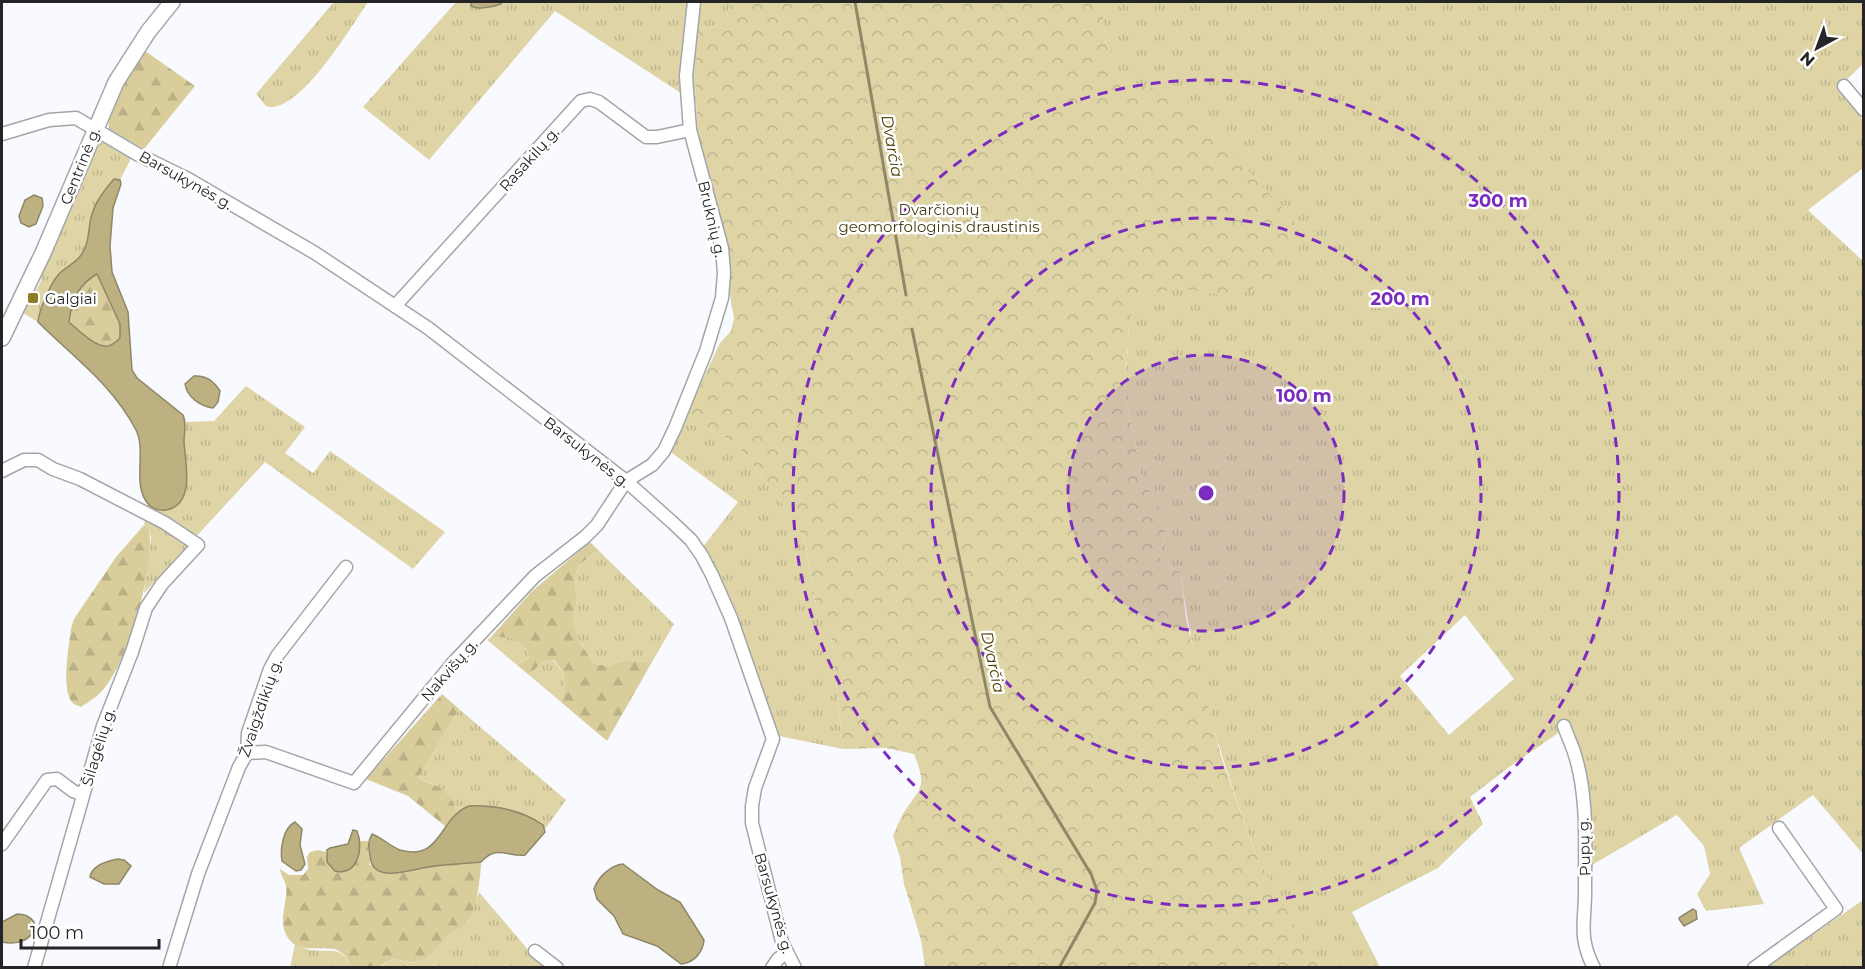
<svg xmlns="http://www.w3.org/2000/svg" width="1865" height="969" font-family="Montserrat,sans-serif">
  <style>
    .grass { fill: url(#grass-tufts); fill-rule: evenodd }
    .forest { fill: url(#forest-firs) }
    .park { fill: url(#park-crowns) }
    .water { fill: #bdb181; stroke: #8f8766; stroke-width: 1.5; fill-rule: evenodd }
    .lines { fill: none; stroke-linecap: round; stroke-linejoin: round }
    .stream { stroke: #8f8766; stroke-width: 3 }
    .minor-casing { stroke: #a4a5a9; stroke-width: 15 }
    .major-casing { stroke: #a4a5a9; stroke-width: 18 }
    .minor { stroke: #fff; stroke-width: 12 }
    .major { stroke: #fff; stroke-width: 15 }
    .ring { fill: none; stroke: #7b2cbf; stroke-width: 3; stroke-dasharray: 10 8 }
    .poi-dot { fill: #8f7b21; stroke: #fff; stroke-width: 2 }
    .labels { text-anchor: middle; dominant-baseline: central; stroke-width: 5; stroke-linejoin: round; paint-order: stroke }
    .street-label { font-size: 15px; fill: #252527; stroke: #fff }
    .park-label { font-size: 15px; fill: #463d16; stroke: #fff }
    .poi-label { font-size: 15px; fill: #252527; stroke: #fff; text-anchor: start }
    .water-label { font-size: 16px; font-style: italic; fill: #4e4101; stroke: #fff }
    .centre { fill: #7b2cbf; stroke: #fff; stroke-width: 3 }
    .ring-label { font-size: 18px; text-anchor: middle; font-weight: bold; fill: #7b2cbf; stroke: #fff; stroke-width: 5; stroke-linejoin: round; paint-order: stroke }
  </style>
  <defs>
    <pattern id="grass-tufts" width="24" height="20" patternUnits="userSpaceOnUse" patternTransform="scale(1.5)"><rect width="24" height="20" fill="#ded4a6"/><path d="M3 7l-1-3M5 7V3M7 7l1-3M15 17l-1-3M17 17v-4M19 17l1-3" fill="none" stroke="#beb68f"/></pattern>
    <pattern id="forest-firs" width="22" height="20" patternUnits="userSpaceOnUse" patternTransform="scale(1.5)"><rect width="22" height="20" fill="#d8cd9b"/><path d="M5 1l3.5 6h-7zM16 11l3.5 6h-7z" fill="#b9b086"/></pattern>
    <pattern id="park-crowns" width="20" height="18" patternUnits="userSpaceOnUse" patternTransform="scale(1.5)"><rect width="20" height="18" fill="#ded4a6"/><path d="M2 6a3 3 0 1 1 6 0M12 15a3 3 0 1 1 6 0" fill="none" stroke="#beb68f"/></pattern>
  </defs>
  <rect width="100%" height="100%" fill="#f9faff"/>
  <g class="grass">
    <path d="M334,2h34c-16,23 -70,115 -102,104l-10,-12z"/>
    <path d="M456,2h275l-4,12 -7,11 -18,3 -8,29 2,46 -141,-92 -126,149 -66,-53z"/>
    <path d="M1103,2h760v62l-25,24 25,32v48l-55,42 55,51v593l-50,-59 -74,53 25,56 -58,7 -9,-17 13,-20 -6,-28 -27,-31 -85,50 -12,-103 -13,-35 -55,38 -42,32 13,27 -45,44 -86,44 28,55h-114l-344,-854 334,742c-33,-92 -64,-185 -75,-282l-21,-12 6,-37 -6,-16 -18,-29 -17,-86 4,-68 5,-17 6,-9 -20,-217 -17,-48zM1465,615l49,64 -65,56 -49,-59z"/>
    <path d="M99,140l6,1 28,14 -13,25 -6,-1c-9,10 -18,21 -22,35 -4,12 -2,25 -8,36 -6,13 -18,16 -26,25 -8,10 -19,35 -20,47l-15,-9 18,-32 1,-13z"/>
    <path d="M246,386l59,41 -20,26 28,20 17,-22 115,81 -32,37 -148,-107 -121,131 7,-55 -2,-9 -5,-4 4,-21c12,8 21,7 31,-2l8,-36 -3,-26 2,-18 28,-1z"/>
    <path d="M682,423l20,3 33,16 45,58 18,28 8,18 10,59 14,19 13,125 -64,-13 -65,-170 -12,-18 36,-46 -70,-52z"/>
    <path d="M598,550l76,74 -22,38 -26,-2 -18,6 -13,-2 -16,-22 -6,-23 4,-19 -3,-20 4,-14z"/>
    <path d="M511,636l13,10 6,11 -13,8 -30,-25 4,-3z"/>
    <path d="M553,660c15,17 14,21 8,42l-32,-27 13,-13z"/>
    <path d="M459,709l107,91 -21,29c-11,-20 -72,-30 -88,-16 -7,-25 -16,-25 -39,-35z"/>
    <path d="M479,892l51,60 20,16h-169c12,-16 20,-4 35,-6 17,-3 23,-21 35,-30 6,-5 16,-5 19,-13 4,-9 5,-18 9,-27z"/>
    <path d="M1863,900v67h-96z"/>
    <path d="M295,944c5,2 10,5 15,6 22,3 29,-6 43,17l-63,1z"/>
  </g>
  <g class="forest">
    <path d="M145,51l50,35 -51,63 -32,-18 -3,-3c-3,-19 26,-61 36,-77z"/>
    <path d="M97,273l23,51 1,14c-4,3 -8,7 -13,8 -12,2 -31,-17 -39,-24 2,-21 10,-36 28,-49z"/>
    <path d="M144,525l5,4c6,38 -20,132 -46,161 -6,7 -15,12 -22,17 -5,-2 -9,-3 -11,-8 -8,-18 -1,-52 1,-71l3,-9 42,-62z"/>
    <path d="M590,542l8,8 -20,16 -4,14 3,20 -4,19 6,23 16,22 13,2 18,-6 26,2 -45,79 -46,-39c6,-21 7,-25 -7,-42l-12,2 -13,13 -12,-10 13,-8c-10,-20 -18,-20 -39,-20l40,-45z"/>
    <path d="M442,694l17,15 -41,69c23,11 31,8 39,35l-11,14 -38,-31 -42,-17z"/>
    <path d="M359,841h9l2,24 33,7 30,-6 48,-4c0,13 -5,54 -15,62 -6,5 -14,6 -19,12 -8,9 -16,22 -27,25 -16,5 -26,-10 -39,6l-28,1c-4,-8 -10,-17 -19,-19 -18,-3 -40,6 -49,-17 -6,-14 3,-31 1,-46 -1,-6 -5,-10 -6,-17l9,6h14l5,-6 -1,-12 3,-5 8,-2 8,2v4z"/>
  </g>
  <path class="park" d="M731,2h372v32l17,48 59,11 120,134 -27,53 -39,17 -55,-9 -38,11 -6,9 -5,17 -4,68 17,86 18,29 6,16 -6,37 21,12 5,46 35,137 35,100 62,111h-393l-4,-27 -17,-56 -4,-27 -7,-21c3,-7 6,-15 10,-22 17,-27 25,-25 11,-60l-28,-6 -43,1 -13,-124 -14,-20 -10,-59 -8,-18 -18,-28 -45,-58 -33,-16 -20,-3 38,-80 11,-12 3,-13 -5,-28 -2,-40 -24,-91 -6,-34 -3,-68 3,-25 5,-4 18,-3 7,-11z"/>
  <g class="water">
    <path d="M471,2h31l-1,2c-8,3 -23,6 -30,2z"/>
    <path d="M114,179l6,1 1,4 -8,24 -3,38 2,26 16,40 4,58 5,8 46,37c4,9 1,17 1,27 1,19 12,63 -18,68 -6,1 -12,-1 -17,-5 -18,-19 -2,-53 -13,-75 -23,-45 -63,-73 -98,-108 1,-12 12,-37 20,-47 8,-9 20,-12 26,-25 6,-11 4,-24 8,-36 4,-14 13,-25 22,-35zM97,274l23,50v14c-3,3 -7,7 -12,8 -12,2 -31,-17 -39,-24 2,-20 10,-38 28,-48z"/>
    <path d="M34,195l8,3 1,8 -7,18 -7,3 -8,-4 -2,-7 6,-16z"/>
    <path d="M194,376c11,-1 20,5 26,15l-2,11 -5,6c-13,-2 -26,-11 -28,-24z"/>
    <path d="M469,806c25,-1 53,4 74,19l2,7 -20,23c-18,2 -28,-11 -44,7 -17,2 -35,2 -52,5 -18,2 -57,18 -59,-11 -1,-9 -3,-13 2,-22 10,4 18,12 28,16 42,12 39,-33 69,-44z"/>
    <path d="M295,822l7,7 -2,16 5,19 -4,6 -5,1 -14,-10c-2,-12 1,-33 13,-39z"/>
    <path d="M353,830l4,1c7,17 1,45 -22,40l-8,-9v-12l3,-2 18,-4z"/>
    <path d="M118,859l6,1 7,6 -12,18h-15l-14,-7c2,-12 17,-16 28,-18z"/>
    <path d="M623,864l35,26 22,12 24,38c-1,12 -10,23 -23,24l-24,-18 -34,-12 -9,-18 -17,-17 -3,-10c4,-12 17,-24 29,-25z"/>
    <path d="M1693,909l3,2 1,8 -13,7 -5,-7 1,-2z"/>
    <path d="M17,914c8,0 12,2 17,8 2,19 -18,23 -32,20v-20z"/>
  </g>
  <g class="lines">
    <g class="stream">
      <path d="M855,2l51,293"/>
      <path d="M912,329l78,378 101,167 6,16 -2,13 -36,65"/>
    </g>
    <g class="minor-casing">
      <g id="minor">
        <path d="M1844,86l20,24"/>
        <path d="M2,134l47,-14 27,-2 61,36 51,25 127,74 113,75 198,153 46,41 19,18 11,16 10,19 19,43 42,121 -18,49 -3,18v17l30,119 13,26"/>
        <path d="M395,306l186,-205 9,-2 9,3 47,35h11l33,-7"/>
        <path d="M2,471l22,-11h14l15,9 27,10 85,44 33,22 -36,39 -16,24 -14,44 -29,74 -69,242"/>
        <path d="M1564,726c3,9 7,17 10,26 14,42 11,91 11,134 1,34 -8,49 9,82"/>
        <path d="M247,753l19,-1 88,31 98,-119 83,-88 50,-39 12,-12 29,-44 26,-16 12,-14 11,-23 31,-77 16,-53 2,-25 -2,-25 -32,-118 -4,-54 8,-74"/>
        <path d="M2,844l45,-64 10,-1 16,12 10,4"/>
        <path d="M535,951l22,17"/>
        <path d="M169,968l29,-94 41,-107 8,-14 1,-20 22,-64 7,-13 69,-89"/>
        <path d="M772,968l6,-9 8,-6"/>
        <path d="M1754,968l82,-59 -57,-81"/>
      </g>
    </g>
    <g class="major-casing">
      <path id="major" d="M2,338l41,-85 73,-171 32,-50 24,-30"/>
    </g>
    <use href="#minor" class="minor"/>
    <use href="#major" class="major"/>
  </g>
  <circle cx="1206" cy="493" r="138" fill="#7b2cbf" fill-opacity=".12"/>
  <g class="ring">
    <circle cx="1206" cy="493" r="138"/>
    <circle cx="1206" cy="493" r="275"/>
    <circle cx="1206" cy="493" r="413"/>
  </g>
  <rect class="poi-dot" x="27" y="292" width="12" height="12" rx="3"/>
  <g class="labels">
    <g class="street-label">
      <text transform="translate(529 159) rotate(-48)">Rasakilų g.</text>
      <text transform="translate(80 166) rotate(-68)">Centrinė g.</text>
      <text transform="translate(186 180) rotate(29)">Barsukynės g.</text>
      <text transform="translate(712 219) rotate(77)">Bruknių g.</text>
      <text transform="translate(587 452) rotate(38)">Barsukynės g.</text>
      <text transform="translate(449 670) rotate(-49)">Nakvišų g.</text>
      <text transform="translate(260 708) rotate(-71)">Žvaigždikių g.</text>
      <text transform="translate(98 747) rotate(-73)">Šilagėlių g.</text>
      <text transform="translate(1584 847) rotate(-92)">Pupų g.</text>
      <text transform="translate(774 903) rotate(74)">Barsukynės g.</text>
    </g>
    <g class="park-label">
      <text x="939" y="209">Dvarčionių<tspan x="939" dy="17">geomorfologinis draustinis</tspan></text>
    </g>
    <g class="poi-label">
      <text x="45" y="298">Galgiai</text>
    </g>
    <g class="water-label">
      <text transform="translate(892 146) rotate(80)">Dvarčia</text>
      <text transform="translate(993 662) rotate(78)">Dvarčia</text>
    </g>
  </g>
  <circle cx="1206" cy="493" r="9" class="centre"/>
  <g class="ring-label">
    <text x="1498" y="207">300 m</text>
    <text x="1400" y="305">200 m</text>
    <text x="1304" y="402">100 m</text>
  </g>
  <rect width="1865" height="969" fill="none" stroke="#252527" stroke-width="6"/>
  <g transform="translate(1817 48) rotate(221)" stroke="#ffffff" stroke-width="4.5" paint-order="stroke">
  <path d="M0-4.5L10 22L0 15L-10 22Z" fill="#252527"/>
  <text y="-9" font-size="16" font-weight="bold" text-anchor="middle" fill="#252527">N</text>
  </g>
  <path d="M21 939v9h138v-9" fill="none" stroke="#252527" stroke-width="3"/>
  <text x="30" y="939" font-size="18" fill="#252527" stroke="#ffffff" stroke-width="4.5" paint-order="stroke">100 m</text>
</svg>
